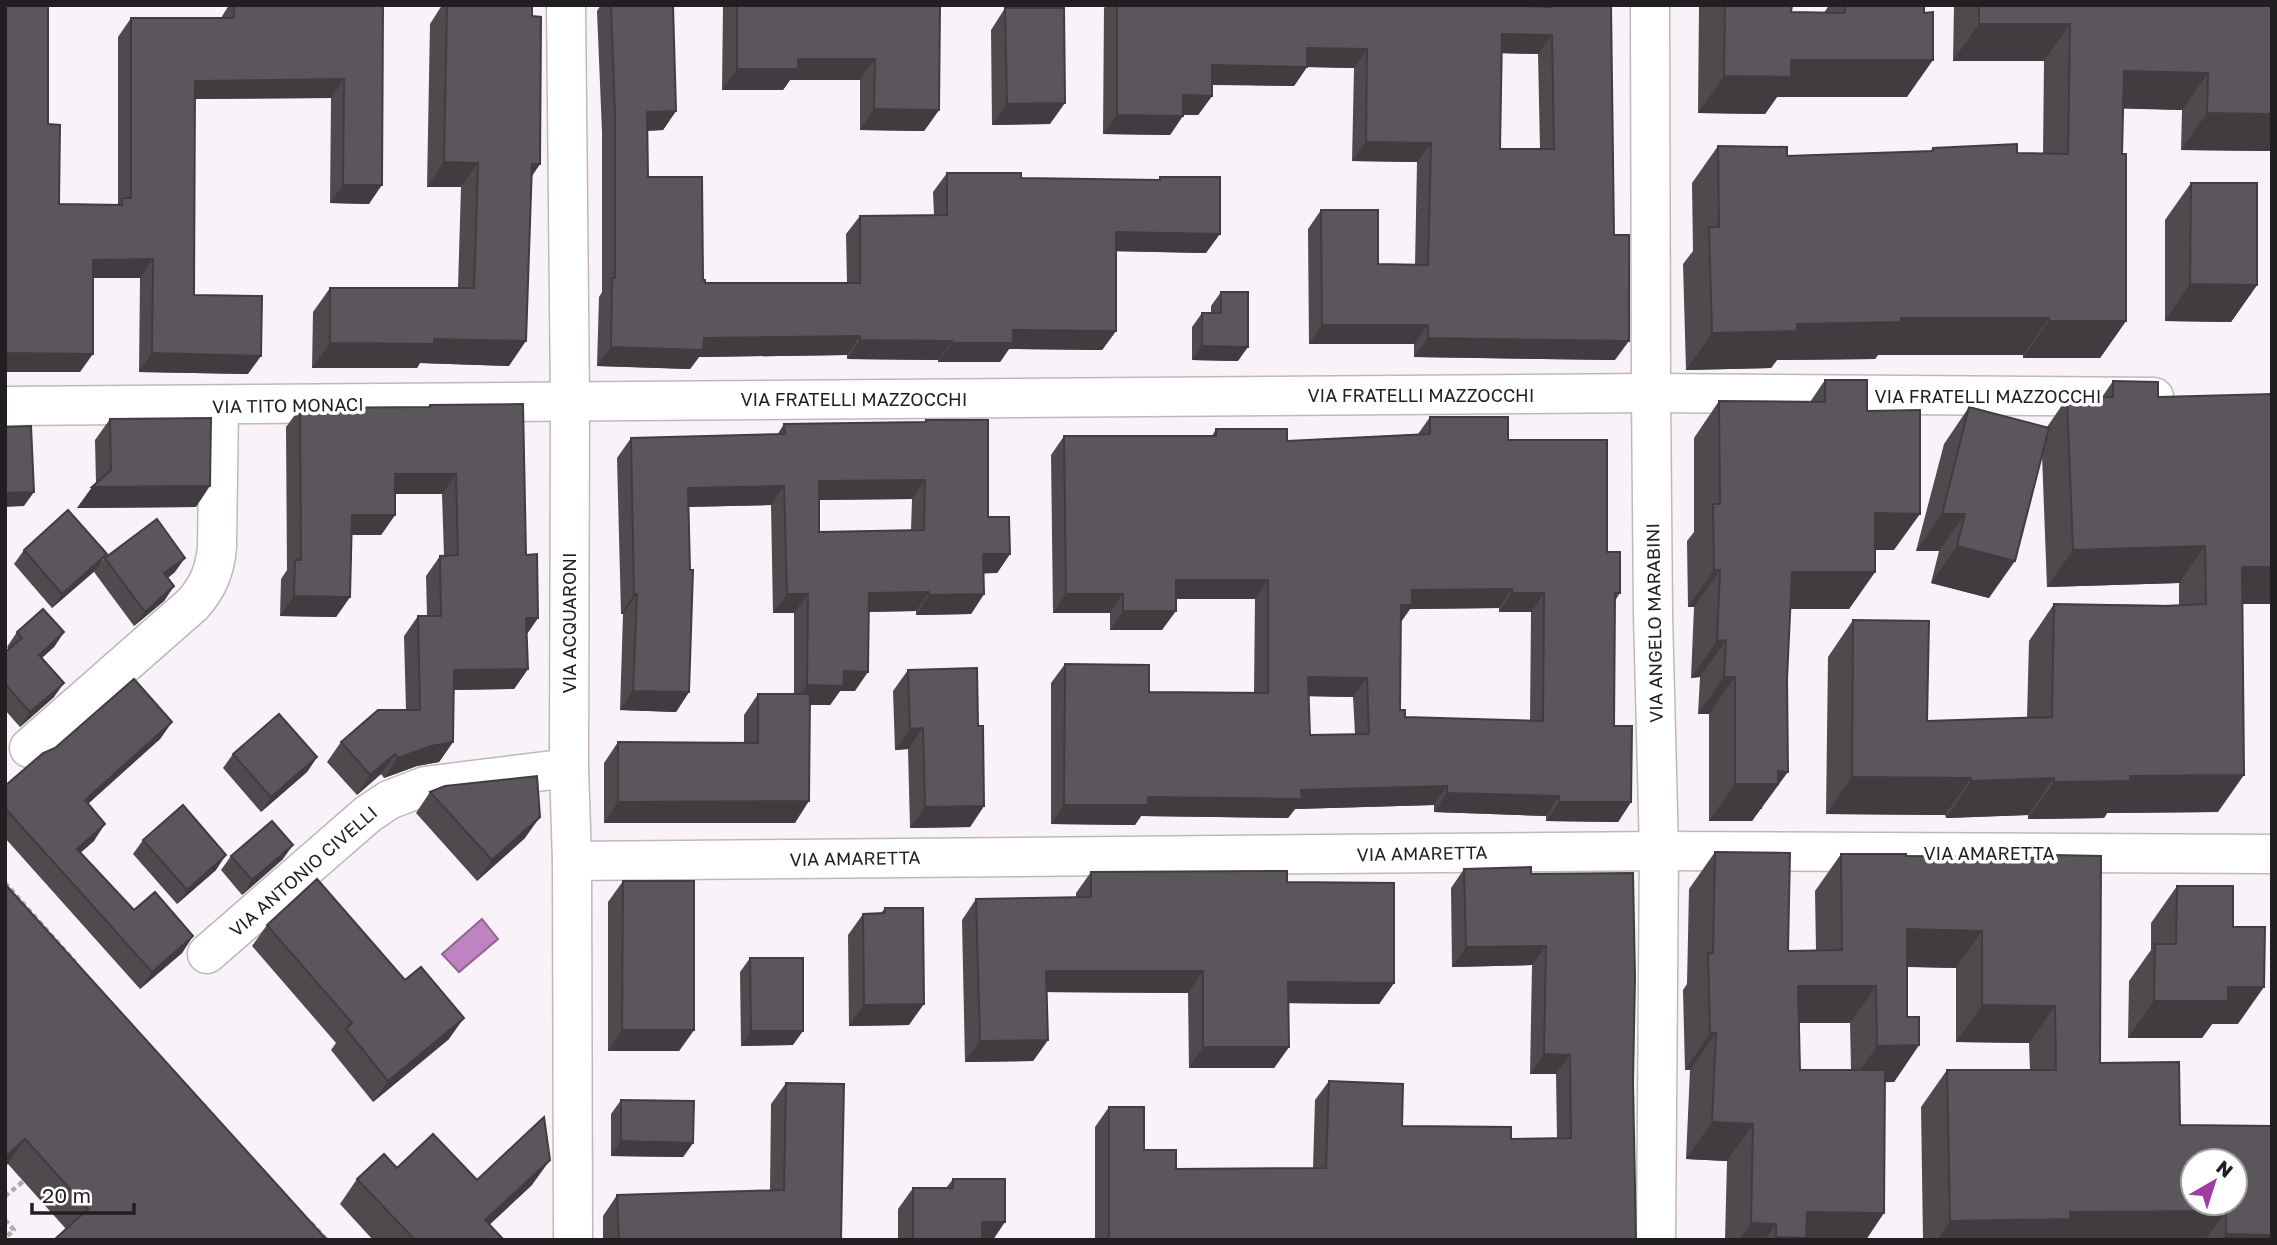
<svg xmlns="http://www.w3.org/2000/svg" width="2277" height="1245" font-family="'Golos Text',sans-serif">
  <style>
    .water { fill: #bf83c2; stroke: #906592; stroke-width: 2 }
    .lines { fill: none; stroke-linecap: round; stroke-linejoin: round }
    .minor-casing { stroke: #beb8be; stroke-width: 41 }
    .path { stroke: #ada9ad; stroke-width: 4.5; stroke-dasharray: 5 3.5; stroke-linecap: butt }
    .minor { stroke: #fff; stroke-width: 38 }
    .path-bridge { stroke: #ada9ad; stroke-width: 4.5; stroke-dasharray: 5 3.5; stroke-linecap: butt }
    .wall { fill: #4e4a4e; fill-rule: evenodd }
    .shaded-wall { fill: #403c40 }
    .building { fill: #5b565b; stroke: #403c40; stroke-width: 2; fill-rule: evenodd }
    .labels { text-anchor: middle; dominant-baseline: central; stroke-width: 7; stroke-linejoin: round; paint-order: stroke }
    .street-label { font-size: 18px; fill: #211f21; stroke: #fff }
  </style>
  <rect width="100%" height="100%" fill="#f9f3f9"/>
  <path class="water" d="M482,919l16,20 -39,33 -17,-18z"/>
  <g class="lines">
    <g class="minor-casing">
      <g id="minor">
        <path d="M566,5l4,397 -1,366 3,93 1,379"/>
        <path d="M1650,5l1,388 2,222 6,236 -3,389"/>
        <path d="M5,406l1646,-13 503,4"/>
        <path d="M29,748l164,-144c15,-17 22,-34 24,-57l2,-142"/>
        <path d="M572,861l1087,-10 613,3"/>
        <path d="M207,954l161,-140 21,-14 36,-14 144,-18"/>
      </g>
    </g>
    <g class="path">
      <path d="M5,883l70,79"/>
      <path d="M5,1196l14,-11"/>
      <path d="M5,1220l9,10 -9,8"/>
      <path d="M311,1223l16,17"/>
    </g>
    <use href="#minor" class="minor"/>
    <path class="path-bridge" d="M19,1185l9,-8"/>
  </g>
  <g class="wall">
    <path d="M5,5l43,119 11,80 58,1 1,-2v-166l13,-19h90l8,-13h154l-14,199 -39,-1 1,-105 -136,1 -1,196 54,79 -109,-2 1,-94h-47l-13,94h-75z"/>
    <path d="M442,5h90l8,159 -8,12 -23,190 -89,-3 -3,5h-105l1,-56 17,-24h128l3,-101h-34l3,-163z"/>
    <path d="M601,5h72l3,106 -13,19 -16,1 1,46 57,106h142l-1,-49 14,-18 74,-1 -1,-23 14,-19 74,5 137,2 2,-3 46,76 -90,-2v80l-14,19 -93,-1 -9,13h-62v-2l-91,-1v-4l-148,2 -9,12 -93,-3 2,-69 3,-5v-160l-5,-121z"/>
    <path d="M723,5h217l-1,105 -15,21 -64,-1v-50h-70l-7,10h-61z"/>
    <path d="M1106,5h393l49,2 1,-2h62l4,355 -201,-3v-13h-105l-1,-115 13,-19 57,54 37,1 2,-103 -65,-1 2,-93 -47,-1 -13,19 -82,-1v11l-14,19h-15l-13,20 -67,-1 1,-126zM1502,53l36,1 2,95h-40z"/>
    <path d="M1699,5h93l-1,7 33,1 5,-8h95l-17,92h-130l-12,17 -67,-1z"/>
    <path d="M1954,5h318v146l-91,-1 1,-40 -59,-2 -1,46 4,167 -26,37h-77v-3h-145l-3,4 -98,1 -6,8 -85,2 -3,-106 10,-13 -1,-68 26,-37 69,10 143,-5 3,-3 84,5 26,1 1,-93h-91z"/>
    <path d="M1005,8l45,116 -58,1 -1,-95z"/>
    <path d="M2191,183l66,102 -26,37 -66,-1v-101z"/>
    <path d="M1221,292l17,69 -46,-1v-33l10,-14h9v-7z"/>
    <path d="M1825,380l42,31 27,139h-19v22l-26,37h-59l-28,200h-2l-8,12h-43v-107h-11l2,-37 -9,1 3,-71h-6l-1,-66 7,-9v-94l25,-37 91,1z"/>
    <path d="M2113,381l45,16 114,207h-30l-24,208 -111,1 -3,5 -76,1v-4l-82,3 -1,-3 -119,-1 2,-157 25,-37 74,101 100,-3 2,-77 25,-37 125,1v-22l-132,4 -5,-132 -53,143 -58,-15 8,-32h-23l28,-107 25,-37 78,20 20,-29 35,-1z"/>
    <path d="M430,405l96,150 12,63 -11,16 1,35 -14,20 -60,1 -1,52 -14,20 -22,4 -33,12 -3,-4 -24,21 -30,-33 14,-20 65,-32 -2,-74 14,-20h9l-1,-40 14,-20h4l-2,-62h-47v21l-14,20h-29l-2,62 -14,20 -56,-1 1,-37 6,-9 -1,-143 14,-19 128,-1z"/>
    <path d="M1430,417l78,23 99,112 13,41 -5,8 -1,125 17,76 -13,20 -72,-1v-5l-112,-4v-7l-139,4 -7,9 -147,-2 -6,9 -84,-1v-141l14,-19 84,28 105,1 1,-94h-79l-14,31h-52v-17h-57l-2,-158 13,-19h148l4,-7 71,12 131,-7zM1499,608v4h32l-1,108 -125,-3 -5,-7 1,-89 9,-12zM1309,696l44,1 2,37 -45,1z"/>
    <path d="M110,419l86,88 -119,1 19,-25 -1,-43z"/>
    <path d="M926,420l84,134 -13,19h-13v21l-13,20 -55,1v-4l-47,1 -14,79h-15l-10,14h-20l-15,118h-191v-60l14,-21 126,1v-28l14,-21h36v-81h-21l-2,-108 -82,2v185l-13,20 -56,-2 3,-96h-2l-4,-156 14,-20 146,-3 7,-11 140,-2zM912,499l-1,31 -92,2v-32z"/>
    <path d="M24,550l83,4 -10,15 -45,39 -38,-44z"/>
    <path d="M105,558l70,14 -7,6 6,8 -10,15 -30,25 -40,-54z"/>
    <path d="M17,632h47l-10,15 -12,11 12,39 -34,30 -15,-17v-58l4,-3 -2,-2z"/>
    <path d="M908,670l70,56 6,80 -14,21 -60,1 -2,-79 -13,1 -2,-59z"/>
    <path d="M172,722l-12,17 -72,65 6,37 -14,12 54,57 59,26 -11,17 -42,36 -135,-151v-52z"/>
    <path d="M233,754l84,3 -10,15 -46,40 -38,-44z"/>
    <path d="M430,792l95,46 -48,43 -61,-68z"/>
    <path d="M143,840l73,30 -39,34 -44,-50z"/>
    <path d="M1715,852l73,99h28l-1,-60 26,-37 211,4 2,-3 46,208 80,62 92,115h-349l-2,-133 26,-37h83l-1,-27 -73,-1v-74l-49,-1v50l12,28 -25,37h-9l-19,158h-141l2,-79 -41,-2 4,-89h-5l-2,-80 4,-6 2,-95zM1799,1023h51l1,47h-51z"/>
    <path d="M231,856l52,3 -41,36 -21,-25z"/>
    <path d="M1464,869l67,5 102,208 3,158h-541v-113l14,-20 35,43 32,19 137,-1 2,-68 14,-19 73,45 109,13 46,-1 -1,-64h-26l2,-109 -80,2 -1,-79z"/>
    <path d="M1091,872l196,10 107,101 -15,21 -91,-1 1,44 -15,21h-85l-1,-75 -141,-1 1,48 -15,21 -68,1 -3,-142 14,-21 100,-1v-5z"/>
    <path d="M623,881l71,149 -15,21h-71v-149z"/>
    <path d="M5,884l322,356 -261,-11 -58,-65z"/>
    <path d="M2177,886l56,41 5,97h-26l-10,14h-74l1,-57 22,-31v-27z"/>
    <path d="M885,908l24,117 -60,1 -1,-91 15,-21 18,-1z"/>
    <path d="M267,925l138,55 44,59 -76,63 -42,-52 5,-7 -84,-97z"/>
    <path d="M750,958l43,87 -52,1 -1,-74z"/>
    <path d="M786,1083l55,157h-238v-24l14,-21 153,-4 1,-87z"/>
    <path d="M621,1100l72,43 -10,14 -72,-1v-42z"/>
    <path d="M397,1168l80,12 55,5 -43,40 15,15h-131l-33,-36 17,-25z"/>
    <path d="M953,1179l40,61h-95v-31l15,-21h33z"/>
  </g>
  <g class="shaded-wall">
    <path d="M1979,24h91l-26,37h-91z"/>
    <path d="M1502,34l50,1 -14,19 -49,-1z"/>
    <path d="M1307,48l60,1 -13,19 -47,-1 -13,19 -96,-2 14,-19z"/>
    <path d="M798,59h77l-15,21h-70l-7,10h-61l15,-21z"/>
    <path d="M1791,60h142l-26,37h-130l-12,17 -67,-1 26,-37z"/>
    <path d="M2124,71l84,2 -26,37 -84,-2z"/>
    <path d="M344,79l-13,19 -150,1 14,-18z"/>
    <path d="M1183,95l29,1 -14,19 -28,-1z"/>
    <path d="M1065,103l-15,21 -58,1 15,-21z"/>
    <path d="M874,109l65,1 -15,21 -64,-1z"/>
    <path d="M676,111l-13,19 -29,1 13,-19z"/>
    <path d="M2207,113l65,1v37l-91,-1z"/>
    <path d="M1117,115l66,1 -13,19 -67,-1z"/>
    <path d="M1366,142l65,1 -14,19 -65,-1z"/>
    <path d="M444,162l34,1 -17,24h-34z"/>
    <path d="M532,164h8l-17,24z"/>
    <path d="M343,185h39l-13,19 -39,-1z"/>
    <path d="M1116,232l104,2 -14,19 -103,-2z"/>
    <path d="M153,259l-13,19h-60l13,-18z"/>
    <path d="M2190,284l67,1 -26,37 -66,-1z"/>
    <path d="M1901,318h148l-26,37h-145l-3,4 -98,1 -6,8 -85,2 26,-37 85,-9z"/>
    <path d="M2049,321h77l-26,37h-77z"/>
    <path d="M1322,325h106l-14,19h-105z"/>
    <path d="M1013,330l103,1 -14,19 -93,-1 -9,13h-62l14,-19z"/>
    <path d="M860,336l-13,19 -148,2 -9,12 -93,-3 14,-19 93,-9z"/>
    <path d="M1428,338l201,3 -14,19 -201,-3z"/>
    <path d="M434,339l92,2 -17,25 -89,-3 -3,5h-105l18,-25z"/>
    <path d="M860,340l92,1 -14,19 -91,-1z"/>
    <path d="M1202,346l46,1 -10,14 -46,-1z"/>
    <path d="M5,353l88,1 -13,18h-75z"/>
    <path d="M152,353l109,3 -13,18 -109,-2z"/>
    <path d="M395,474h61l-14,20h-61z"/>
    <path d="M925,480l-13,19 -107,1 14,-19z"/>
    <path d="M210,486l-14,21 -119,1 15,-21z"/>
    <path d="M784,486l-13,19 -96,2 13,-19z"/>
    <path d="M34,492l-10,14 -19,1v-14z"/>
    <path d="M1875,513l45,1 -26,36h-45z"/>
    <path d="M1942,514h23l-26,37h-23z"/>
    <path d="M352,515h43l-14,20h-43z"/>
    <path d="M1957,546l58,15 -26,37 -58,-15z"/>
    <path d="M2205,546l-26,37 -132,4 26,-37z"/>
    <path d="M107,554l-10,15 -45,39 10,-14z"/>
    <path d="M983,554h27l-13,19 -27,1z"/>
    <path d="M185,558l-10,14 -21,15 10,-14z"/>
    <path d="M2242,567h30v37h-56z"/>
    <path d="M1714,570h6l-26,37h-6z"/>
    <path d="M1792,572h83l-26,37h-83z"/>
    <path d="M1176,580h92l-13,19h-93z"/>
    <path d="M174,586l-10,15 -30,25 11,-14z"/>
    <path d="M1512,589l-13,19 -89,1 -11,16h-11l24,-35z"/>
    <path d="M929,592l-13,19 -60,1 13,-19z"/>
    <path d="M1512,593h32l-13,19h-32z"/>
    <path d="M634,594h3l-14,20h-2z"/>
    <path d="M787,594h21l-14,19h-21z"/>
    <path d="M984,594l-13,20 -55,1 13,-20z"/>
    <path d="M1066,594h57l-13,19h-57z"/>
    <path d="M294,596l56,1 -14,20 -56,-1z"/>
    <path d="M1123,611h53l-14,19h-52z"/>
    <path d="M526,618h12l-14,20z"/>
    <path d="M64,632l-10,15 -25,22 10,-14z"/>
    <path d="M1726,640l-26,37 -9,1 26,-37z"/>
    <path d="M528,669l-14,20 -74,1 14,-20z"/>
    <path d="M844,671l24,1 -13,19h-15l-10,14h-36l13,-20z"/>
    <path d="M1308,677l59,1 -14,19 -58,-1z"/>
    <path d="M1724,677h11l-26,37h-11z"/>
    <path d="M64,683l-10,14 -34,30 10,-15z"/>
    <path d="M633,691l56,1 -13,20 -56,-2z"/>
    <path d="M172,722l-12,17 -87,78 12,-17z"/>
    <path d="M923,728l-15,21 -13,1 15,-21z"/>
    <path d="M453,742l-14,20 -22,4 -33,12 14,-20 33,-12z"/>
    <path d="M395,754l-14,20 -24,21 13,-20z"/>
    <path d="M317,757l-10,15 -46,40 10,-15z"/>
    <path d="M1778,771l10,1 -36,49h-43l26,-37z"/>
    <path d="M2244,775l-26,37 -111,1 -3,5 -76,1 26,-37 76,-6z"/>
    <path d="M1852,777l119,1 -26,37 -119,-1z"/>
    <path d="M2054,778l-26,37 -82,3 25,-37z"/>
    <path d="M1447,786l-13,19 -139,4 -7,9 -147,-2 -6,9 -84,-1 13,-19 84,-8 153,-7z"/>
    <path d="M1447,793l112,3 -13,20 -112,-4z"/>
    <path d="M809,801l-14,22h-191l14,-21z"/>
    <path d="M1559,802h72l-13,20 -72,-1z"/>
    <path d="M984,806l-14,21 -60,1 15,-21z"/>
    <path d="M540,817l-15,21 -48,43 15,-21z"/>
    <path d="M105,824l-11,17 -29,25 12,-17z"/>
    <path d="M293,845l-10,14 -41,36 10,-15z"/>
    <path d="M226,855l-10,15 -39,34 10,-14z"/>
    <path d="M1907,929l75,2 -26,37 -75,-2z"/>
    <path d="M193,936l-11,17 -42,36 12,-17z"/>
    <path d="M1546,946l-14,19 -80,2 14,-20z"/>
    <path d="M1046,971h157l-15,22 -156,-1z"/>
    <path d="M1288,982l106,1 -15,21 -106,-1z"/>
    <path d="M1798,986h78l-26,37h-78z"/>
    <path d="M2228,987h36l-26,37h-26l-10,14h-74l26,-37z"/>
    <path d="M924,1004l-15,21 -60,1 15,-21z"/>
    <path d="M1982,1005l73,1 -26,37 -73,-1z"/>
    <path d="M464,1018l-15,21 -76,63 15,-21z"/>
    <path d="M622,1030h72l-15,21h-71z"/>
    <path d="M751,1031h52l-10,14 -52,1z"/>
    <path d="M1710,1033h6l-26,37h-5z"/>
    <path d="M1048,1040l-15,21 -68,1 15,-21z"/>
    <path d="M1919,1045l-25,37 -43,1 26,-37z"/>
    <path d="M1203,1047h86l-15,21h-85z"/>
    <path d="M1544,1054l26,1 -14,19h-26z"/>
    <path d="M1712,1122l41,2 -26,37 -41,-2z"/>
    <path d="M25,1139l-17,25 -3,2v-9z"/>
    <path d="M621,1141l72,2 -10,14 -72,-1z"/>
    <path d="M550,1160l-18,25 -59,55 12,-20z"/>
    <path d="M2226,1211l-21,29h-268l13,-19 120,-9z"/>
    <path d="M1807,1212l77,1 -18,27h-92z"/>
    <path d="M982,1222h23l-12,18h-24z"/>
    <path d="M1751,1223l25,1 -11,16h-26z"/>
    <path d="M2226,1234l46,1v5h-50z"/>
  </g>
  <g class="building">
    <path d="M5,5h43v119l12,1 -1,79 63,1v-7h9v-180h103v-13h149l-1,180h-39l1,-106 -149,2 -1,214 68,1 -1,60 -109,-3 1,-94 -60,1v94l-88,-1z"/>
    <path d="M447,5h85v11l9,1 -1,147h-8l-6,177 -92,-2v5l-104,-1v-55h144l4,-125 -34,-1z"/>
    <path d="M611,5h62l3,106 -29,1 1,65h54l1,103h2v3h155v-67l87,-1v-42h74v5l139,2v-3h60v57l-104,-2v99l-103,-1v13h-61v-2l-92,-1v-4l-156,2 -1,12 -92,-3 1,-69h3v-165z"/>
    <path d="M737,5h203l-1,105 -65,-1 1,-50h-77v10h-61z"/>
    <path d="M1117,5h382l52,2v-2h60l3,230h15v106l-201,-3v-13h-106l-1,-115h57v54l50,1 3,-122 -65,-1 1,-93 -60,-1v19l-95,-2v31l-29,-1v21l-66,-1zM1502,34l50,1 2,114h-54z"/>
    <path d="M1725,5h67l-1,7 54,1v-8h79v8l9,-1v48h-142v17l-67,-1z"/>
    <path d="M1979,5h293v109l-65,-1 1,-40 -84,-2 -2,83h4v167h-77v-3h-148v4l-104,2v7l-85,2 -3,-106h10l-1,-81 69,1v9l146,-5v-3l84,-4v9l51,1 2,-130h-91z"/>
    <path d="M1005,8h59l1,95 -58,1z"/>
    <path d="M2191,183h66v102l-67,-1z"/>
    <path d="M1221,292h27v55l-46,-1v-33h19z"/>
    <path d="M1825,380h42v31l53,-1v104l-45,-1v59h-83l-5,107 1,93 -10,-1v13h-43v-107h-11l2,-37 -9,1 3,-71h-6l-1,-66h7l-1,-103 106,1z"/>
    <path d="M2113,381l45,1v15l114,-3v173h-30l2,208 -114,1v5l-76,1v-4l-83,3v-3l-119,-1 1,-157 76,1 -2,100 125,-4 2,-113 111,2 41,-2 -1,-58 -132,4 -6,-152 46,-1z"/>
    <path d="M523,404l3,151 11,-1 1,64h-12l2,51 -74,1 -1,72 -22,4 -33,12 -3,-4 -25,21 -29,-33 37,-32h42l-2,-94h23l-1,-60 18,-1 -2,-81h-61v41h-43l-2,82 -56,-1 1,-36h6l-1,-152 130,-1v-2z"/>
    <path d="M1969,407l80,21 -34,133 -58,-15 8,-32h-23z"/>
    <path d="M1430,417h78v23h99v112h13v41h-5l-1,133h18l-1,76h-72v-6l-112,-3v-7l-146,4 1,9 -154,-2v8h-84l1,-141 84,1v27l119,1v-113h-92v31h-53v-17h-57l-2,-158h152v-7h71v12l143,-7zM1512,589v4h32l-1,128 -138,-4v-7h-5l1,-105h11v-15zM1308,677l59,1 2,56 -59,1z"/>
    <path d="M211,418l-1,68 -118,1 19,-17 -1,-51z"/>
    <path d="M926,420h62v97h21l1,37h-27l1,40 -55,1v-3l-60,1 -1,79 -24,-1 -1,15 -36,-1 1,-91h-21l-3,-108 -96,2 2,82h3l-4,122 -56,-1 4,-97h-3l-3,-156 154,-4 -1,-10 142,-2zM925,480l-1,50 -105,2v-51z"/>
    <path d="M31,426l3,66 -29,1v-66z"/>
    <path d="M68,510l39,44 -45,40 -38,-44z"/>
    <path d="M157,519l28,39 -21,15 10,13 -29,26 -40,-54z"/>
    <path d="M43,609l21,23 -25,23 25,28 -34,29 -25,-28v-32l17,-14 -5,-6z"/>
    <path d="M977,668l1,58h5l1,80 -59,1 -2,-79 -13,1 -2,-59z"/>
    <path d="M134,679l38,43 -87,78 20,24 -28,25 57,61 21,-18 38,44 -41,36 -147,-164v-22l38,-33 12,-5z"/>
    <path d="M758,694h52l-1,107 -191,1v-60l140,1z"/>
    <path d="M279,714l38,43 -46,40 -38,-43z"/>
    <path d="M537,776l3,41 -48,43 -62,-68 15,-6z"/>
    <path d="M183,805l43,50 -39,35 -44,-50z"/>
    <path d="M272,821l21,24 -41,35 -21,-24z"/>
    <path d="M1715,852l75,1 -2,98 54,-1 -1,-96h65v2l148,2v-3l47,1 -1,207 79,-1 1,63 92,1v109l-46,-1v-23l-156,1v7l-120,2 -3,-151h109l-1,-64 -73,-1v-74l-75,-2v88h12v28l-42,1 -1,-60h-78l2,84h85l-1,143 -77,-1 -1,26 -30,-1v-13l-25,-1 2,-99 -41,-2 4,-89h-6l-2,-80h5zM2193,1161h42v42h-42z"/>
    <path d="M1531,867v7l102,-1 2,105 -2,104 3,158h-527v-133h35v43h32v19l150,-1 3,-87 74,3 -1,42 109,1v12l60,-1 -1,-83 -26,-1 2,-108 -80,1 -2,-78z"/>
    <path d="M1287,871v11l107,1v100l-106,-1 1,65h-86v-76h-157l2,69 -68,1 -4,-142 115,-2v-25z"/>
    <path d="M317,879l88,101 16,-13 43,51 -76,63 -42,-52 6,-6 -85,-98z"/>
    <path d="M623,881h71v149h-72z"/>
    <path d="M5,884l322,356h-273l34,-31 -63,-70 -20,18z"/>
    <path d="M2177,886h56v41h32l-1,60h-36v14h-74l1,-57h21z"/>
    <path d="M885,908h38l1,96 -60,1 -1,-91 22,-1z"/>
    <path d="M750,958h53v73h-52z"/>
    <path d="M786,1083l58,1 -3,156h-222l-2,-45 167,-5z"/>
    <path d="M621,1100l73,1 -1,42 -72,-2z"/>
    <path d="M544,1117l6,43 -65,60 19,20h-89l-58,-61 27,-25 13,14 36,-34 44,46z"/>
    <path d="M953,1179h52v43h-23v18h-69v-52h40z"/>
  </g>
  <g class="labels">
    <g class="street-label">
      <text x="1421" y="395">VIA FRATELLI MAZZOCCHI</text>
      <text x="1988" y="396">VIA FRATELLI MAZZOCCHI</text>
      <text x="854" y="399">VIA FRATELLI MAZZOCCHI</text>
      <text transform="translate(288 405) rotate(-1)">VIA TITO MONACI</text>
      <text transform="translate(569 623) rotate(-90)">VIA ACQUARONI</text>
      <text transform="translate(1654 623) rotate(-91)">VIA ANGELO MARABINI</text>
      <text transform="translate(1422 853) rotate(-1)">VIA AMARETTA</text>
      <text x="1989" y="853">VIA AMARETTA</text>
      <text transform="translate(855 858) rotate(-1)">VIA AMARETTA</text>
      <text transform="translate(303 871) rotate(-41)">VIA ANTONIO CIVELLI</text>
    </g>
  </g>
  <rect width="2277" height="1245" fill="none" stroke="#211f21" stroke-width="14"/>
  <g transform="translate(2214 1182) rotate(39)"><circle r="33" fill="#ffffff" stroke="#a6a5a6" stroke-width="2"/>
  <path d="M0-5L12 26L0 18L-12 26Z" fill="#9e3da4"/>
  <text y="-10" font-size="19" font-weight="bold" text-anchor="middle" fill="#211f21">N</text>
  </g>
  <path d="M32 1203v10h102v-10" fill="none" stroke="#211f21" stroke-width="3.5"/>
  <text x="42" y="1203" font-size="21" fill="#211f21" stroke="#ffffff" stroke-width="5" paint-order="stroke">20 m</text>
</svg>
